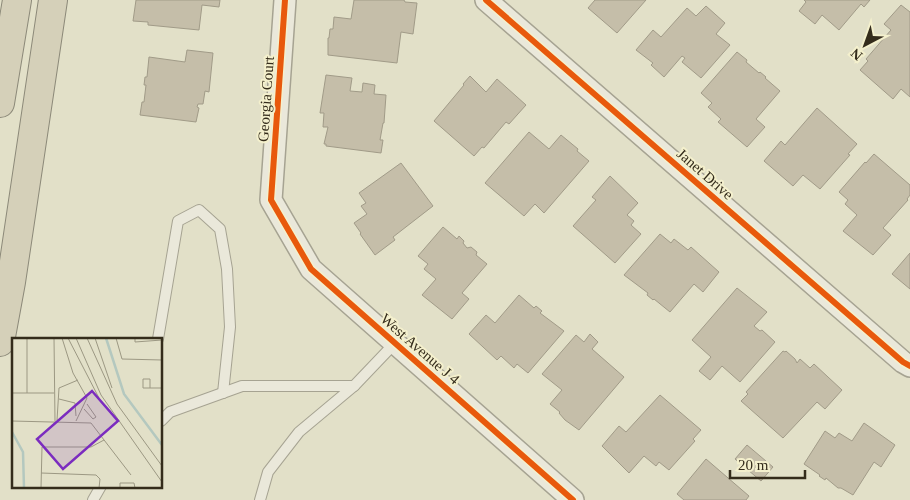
<svg xmlns="http://www.w3.org/2000/svg" width="910" height="500" font-family="Georgia,serif">
  <style>
    .building { fill: #c5bea9; stroke: #a19b88 }
    .lines { fill: none; stroke-linecap: round; stroke-linejoin: round }
    .lane-casing { stroke: #a6a392; stroke-width: 12 }
    .street-casing { stroke: #a6a392; stroke-width: 24 }
    .highway-casing { stroke: #8c8979; stroke-width: 30 }
    .lane { stroke: #eae8da; stroke-width: 10 }
    .street { stroke: #eae8da; stroke-width: 21 }
    .highway { stroke: #d5d0b9; stroke-width: 28 }
    .cycleway-casing { stroke: #f4f0cd; stroke-width: 9 }
    .cycleway { stroke: #e8590c; stroke-width: 6 }
    .labels { text-anchor: middle; dominant-baseline: central; stroke-width: 4; stroke-linejoin: round; paint-order: stroke }
    .street-label { font-size: 15px; fill: #342c1b; stroke: #f4f0cd }
    .inset-river { fill: none; stroke: #b4c8bf; stroke-width: 2.5 }
    .inset-road { fill: none; stroke: #9c9883; stroke-width: 1 }
    .view { fill: #7b2cbf; fill-opacity: 0.15; stroke: #7b2cbf; stroke-width: 2.5 }
    .inset-edge { fill: none; stroke: #342c1b; stroke-width: 2.5 }
  </style>
  <rect width="100%" height="100%" fill="#e2e0c8"/>
  <g class="building">
    <path d="M136,0h84l-1,7 -17,-2 -3,25 -51,-5v-3l-15,-1z"/>
    <path d="M354,0h50l1,2 12,1 -4,31 -12,-2 -4,31 -69,-8v-17h1l1,-9h3l1,-12 17,2z"/>
    <path d="M595,0h51l-29,33 -29,-25z"/>
    <path d="M804,0h66l-6,7 -3,-3 -22,26 -17,-15 -7,9 -16,-13 7,-9z"/>
    <path d="M901,5l9,7v85l-9,-8 -8,10 -33,-29 8,-9 -2,-2 25,-29 -7,-6z"/>
    <path d="M706,6l19,17 -9,11 14,11 -29,33 -19,-16 3,-4 -3,-2 -18,21 -13,-12 2,-2 -17,-13 17,-20 8,7 26,-29 9,8z"/>
    <path d="M187,50l26,3 -4,39 -4,-1 -2,13h-5l-1,3 2,1 -3,14 -56,-7 2,-13h2l2,-17h-2l1,-8h2l2,-20 36,5z"/>
    <path d="M737,52l10,8 -1,2 13,11 1,-1 6,5 -1,1 15,13 -24,28 9,8 -18,20 -29,-25 3,-3 -13,-12 4,-4 -11,-10z"/>
    <path d="M326,75l26,3 -2,13 12,1 1,-9 12,2 -1,9 12,1 -2,28h-1l-3,17h3l-2,13 -55,-7v-2h-2l4,-17h-5l1,-14h-4z"/>
    <path d="M470,76l16,16 11,-13 29,26 -17,19 -3,-2 -22,26 -2,-1 -8,9 -40,-35 30,-36 -1,-1z"/>
    <path d="M817,108l40,36 -9,10 2,1 -30,34 -17,-14 -10,11 -29,-25 17,-20 4,4z"/>
    <path d="M529,132l20,17 12,-14 17,14 -1,2 12,10 -45,52 -9,-9 -11,12 -39,-33z"/>
    <path d="M874,154l36,31v10l-3,4 1,1 -25,28 8,7 -18,20 -30,-24 14,-16 -12,-11 3,-4 -9,-8 26,-30 1,1z"/>
    <path d="M401,163l32,43 -40,31 2,3 -20,15 -15,-21 1,-1 -7,-10 13,-9 -6,-8 5,-3 -7,-10z"/>
    <path d="M610,176l28,27 -11,12 7,6 -3,4 10,9 -26,29 -42,-37 23,-26 -4,-3z"/>
    <path d="M443,227l14,12 2,-3 5,5 -1,2 4,5 4,-1 6,5 -1,3 11,9 -25,29 7,6 -17,20 -30,-24 14,-16 -12,-10 4,-5 -10,-8z"/>
    <path d="M660,234l11,9 3,-4 14,11 3,-3 28,25 -16,20 -9,-8 -24,28 -16,-13 -1,1 -6,-5 1,-2 -24,-18z"/>
    <path d="M910,253v36l-18,-15z"/>
    <path d="M737,288l30,24 -13,14 6,5 2,-1 13,12 -35,40 -18,-16 -12,14 -11,-9 12,-14 -19,-17z"/>
    <path d="M519,295l15,13 2,-2 6,5 -2,2 24,18 -36,42 -11,-9 -3,4 -13,-12 -4,4 -28,-26 17,-19 9,8z"/>
    <path d="M590,334l8,8 -6,7 32,28 -45,53 -14,-10 -6,-7 1,-1 -10,-8 12,-14 -20,-16 34,-39 8,7z"/>
    <path d="M783,351l2,1 1,-1 9,8 2,4 3,-4 10,9 4,-4 28,26 -17,19 -8,-7 -34,36 -42,-37 7,-7 -2,-2z"/>
    <path d="M660,395l41,35 -8,9 2,2 -26,29 -10,-8 -3,4 -12,-10 -15,17 -27,-27 17,-20 7,6z"/>
    <path d="M864,423l31,22 -14,22 -7,-5 -21,33 -12,-7h-3l-12,-10 -1,2 -6,-4 1,-1 -16,-11 21,-33 10,7 4,-5 13,8z"/>
    <path d="M747,445l26,22 -12,14 -26,-22z"/>
    <path d="M706,459l43,37 -3,4h-62l-7,-6z"/>
  </g>
  <g class="lines">
    <g class="lane-casing">
      <g id="lane">
        <path d="M158,339l20,-118 21,-11 21,19 7,40 3,58 -7,66"/>
        <path d="M161,421l9,-9 72,-26h112l41,-43"/>
        <path d="M93,500l8,-14"/>
        <path d="M260,500l8,-28 31,-40 55,-46"/>
      </g>
    </g>
    <g class="street-casing">
      <g id="street">
        <path d="M285,0l-14,200 40,69 262,231"/>
        <path d="M486,0l417,362 7,4"/>
      </g>
    </g>
    <g class="highway-casing">
      <g id="highway">
        <path d="M0,103l17,-103"/>
        <path d="M0,342l11,-60 42,-282"/>
      </g>
    </g>
    <use href="#lane" class="lane"/>
    <use href="#street" class="street"/>
    <use href="#highway" class="highway"/>
    <g class="cycleway-casing">
      <g id="cycleway">
        <path d="M285,0l-14,200 40,69 262,231"/>
        <path d="M486,0l417,362 7,4"/>
      </g>
    </g>
    <use href="#cycleway" class="cycleway"/>
  </g>
  <g class="labels">
    <g class="street-label">
      <text transform="translate(266 99) rotate(-86)">Georgia Court</text>
      <text transform="translate(705 174) rotate(41)">Janet Drive</text>
      <text transform="translate(420 349) rotate(41)">West Avenue J 4</text>
    </g>
  </g>
  <g transform="translate(12 338)">
    <rect width="150" height="150" fill="#e2e0c8"/>
    <path class="inset-river" d="M94,0l18,56 38,51M0,94l11,20 1,36"/>
    <path class="inset-road" d="M42,0l1,83M50,0l11,35 14,25 -11,23M56,0l31,60M64,0l25,57 61,87M75,0l30,66 45,62M83,0l17,50M104,0l6,21 40,1M123,0v4l27,-2M138,50v-9h-7v9h19M0,55h42M15,55v-55M47,61l16,4 1,13M75,66l9,13M72,71l9,10 3,-2M45,82l2,-32 19,-8M0,83l79,2 40,52M29,135l55,2 4,4 -1,9M29,150l1,-41h49l13,-7M108,150v-5h14l1,5"/>
    <path class="view" d="M80,53l26,30 -55,48 -26,-30z"/>
    <rect width="150" height="150" class="inset-edge"/>
  </g>
  <g transform="translate(865 45) rotate(221)" stroke="#f4f0cd" stroke-width="4" paint-order="stroke">
  <path d="M0-4L9 19L0 12L-9 19Z" fill="#342c1b"/>
  <text y="-8" font-size="14" font-weight="bold" text-anchor="middle" fill="#342c1b">N</text>
  </g>
  <path d="M730 470v8h75v-8" fill="none" stroke="#342c1b" stroke-width="2.5"/>
  <text x="738" y="470" font-size="15" fill="#342c1b" stroke="#f4f0cd" stroke-width="4" paint-order="stroke">20 m</text>
</svg>
